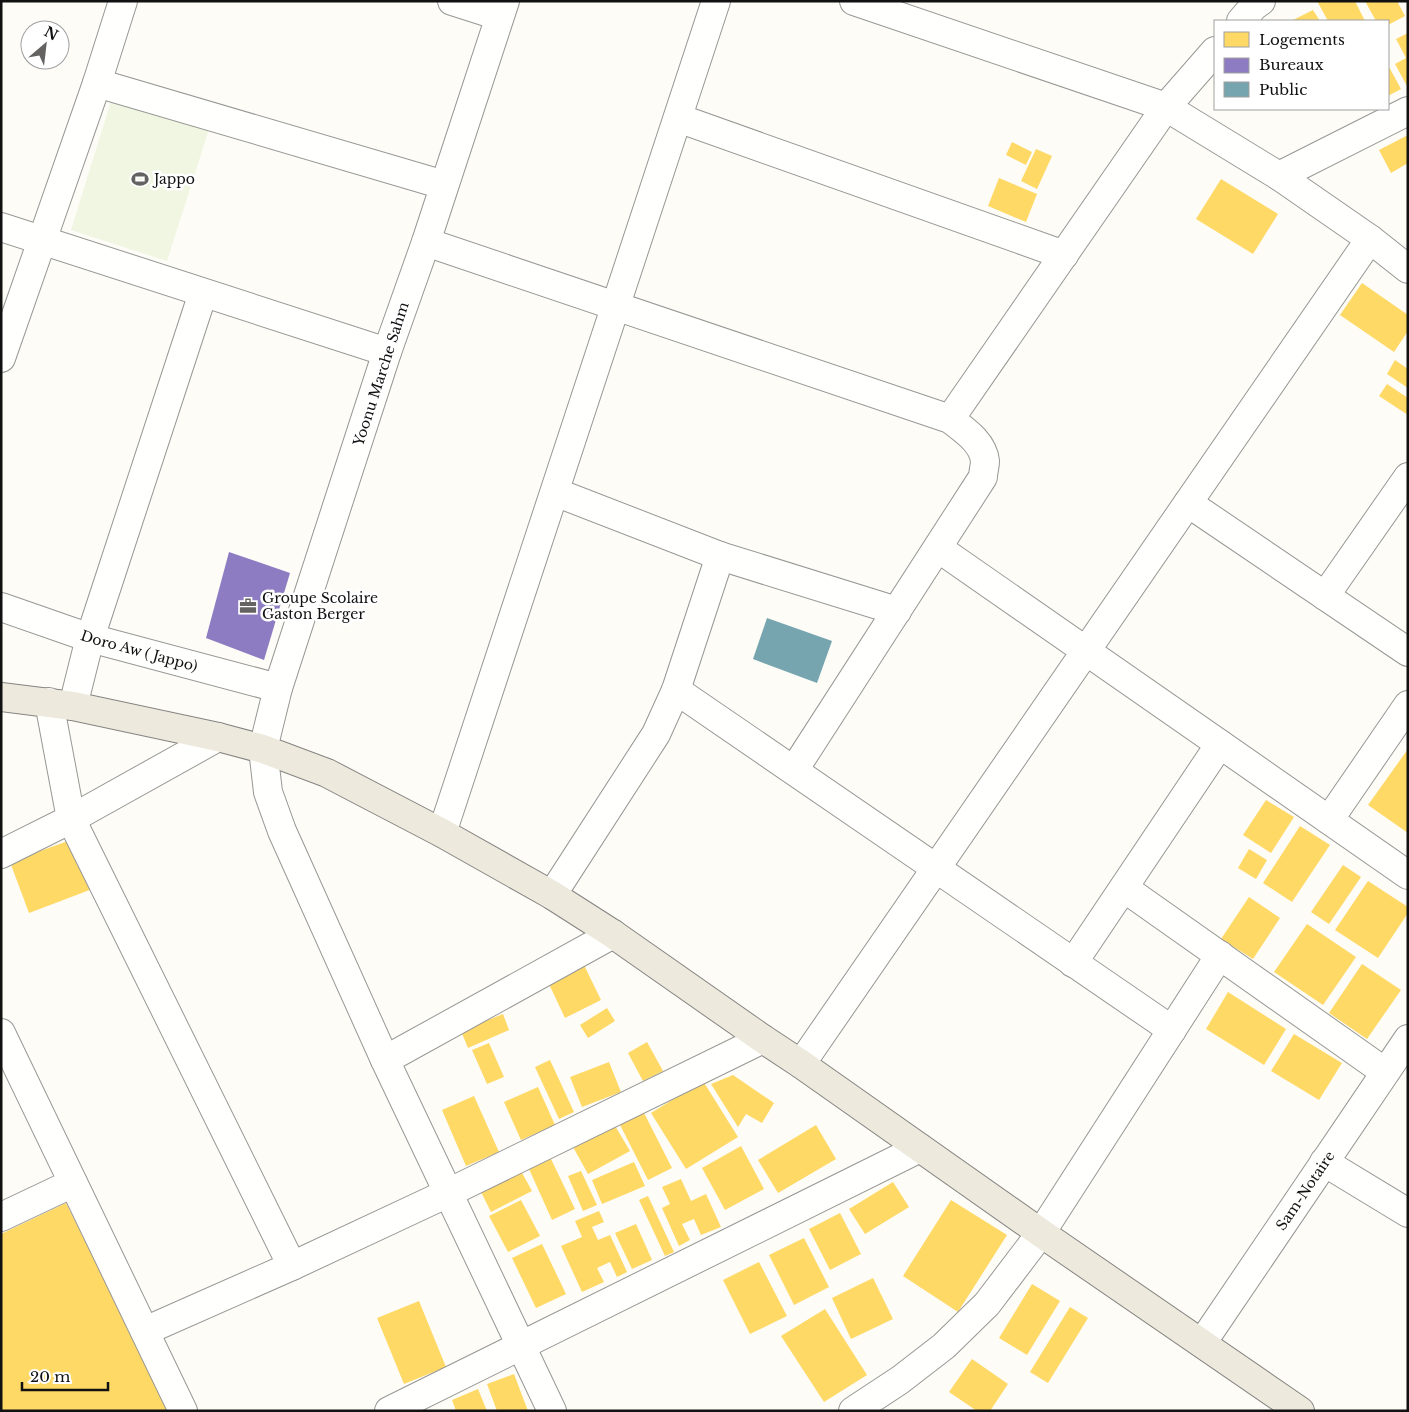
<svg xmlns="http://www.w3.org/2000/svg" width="1409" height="1412" font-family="'Libre Baskerville',serif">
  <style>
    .pitch { fill: #f0f6e1 }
    .homes { fill: #ffd966 }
    .offices { fill: #8e7cc3 }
    .public { fill: #76a5af }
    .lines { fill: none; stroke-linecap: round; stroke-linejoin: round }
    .minor-casing { stroke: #979795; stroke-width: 30 }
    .major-casing { stroke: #858482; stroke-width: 30 }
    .minor { stroke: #fffffe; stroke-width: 28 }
    .major { stroke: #ede9dc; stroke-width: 28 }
    .labels { text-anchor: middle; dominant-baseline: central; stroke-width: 5; stroke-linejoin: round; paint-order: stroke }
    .poi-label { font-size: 14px; fill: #111; stroke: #fff; text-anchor: start }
    .street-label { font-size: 14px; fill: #111; stroke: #fff }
  </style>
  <rect width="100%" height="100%" fill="#fdfcf7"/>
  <path class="pitch" d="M112,98l97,31 -42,132 -96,-31z"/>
  <g class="homes">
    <path d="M1317,1h38l10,20h-37z"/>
    <path d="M1365,1h32l8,15 -17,9v-4h-12z"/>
    <path d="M1313,10l7,11h-29z"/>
    <path d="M1408,33v55l-13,-24 11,-6 -10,-19z"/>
    <path d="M1388,65l13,24 -13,7z"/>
    <path d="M1408,135v28l-17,10 -12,-23z"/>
    <path d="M1012,142l20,10 -6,13 -20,-10z"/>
    <path d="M1036,149l16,7 -15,33 -16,-8z"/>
    <path d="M999,178l38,16 -11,28 -38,-16z"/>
    <path d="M1221,179l57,35 -25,40 -57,-35z"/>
    <path d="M1362,283l46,32v16l-14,21 -54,-37z"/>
    <path d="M1395,360l13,9v19l-21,-14z"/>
    <path d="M1387,384l21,14v17l-29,-19z"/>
    <path d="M1408,749v84l-40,-28z"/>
    <path d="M1266,800l28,17 -23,36 -28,-18z"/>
    <path d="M1300,826l30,19 -38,57 -29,-19z"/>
    <path d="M76,838l19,50 -66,25 -19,-51z"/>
    <path d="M1249,849l18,11 -11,19 -18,-11z"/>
    <path d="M1343,865l18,12 -32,47 -18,-12z"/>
    <path d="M1368,881l40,26v6l-30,45 -43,-28z"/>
    <path d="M1249,897l31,21 -27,41 -32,-20z"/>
    <path d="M1307,924l49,33 -33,48 -49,-33z"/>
    <path d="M1362,964l39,26 -34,49 -38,-26z"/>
    <path d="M584,965l17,35 -36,18 -17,-36z"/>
    <path d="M1228,992l58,37 -22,36 -58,-36z"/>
    <path d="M607,1008l8,13 -27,17 -8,-13z"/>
    <path d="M503,1014l6,16 -41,18 -7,-17z"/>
    <path d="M1294,1034l48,29 -23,37 -48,-29z"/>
    <path d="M647,1042l16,29 -20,10 -15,-28z"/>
    <path d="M489,1043l15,34 -17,7 -15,-34z"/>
    <path d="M550,1060l24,52 -15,7 -24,-52z"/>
    <path d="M609,1062l12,30 -39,15 -12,-30z"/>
    <path d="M733,1075l41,28 -12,20 -16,-9 -8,13 -27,-43z"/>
    <path d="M703,1081l35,56 -52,32 -35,-56z"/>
    <path d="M538,1087l17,38 -34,15 -17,-38z"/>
    <path d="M474,1096l25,56 -33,14 -24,-56z"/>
    <path d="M642,1109l30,59 -24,12 -30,-59z"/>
    <path d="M614,1124l16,27 -42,23 -15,-27z"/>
    <path d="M816,1125l20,34 -58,34 -20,-33z"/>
    <path d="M741,1146l23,43 -39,21 -23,-42z"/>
    <path d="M551,1159l24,50 -23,11 -23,-51z"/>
    <path d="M634,1162l11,24 -43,18 -10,-24z"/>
    <path d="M521,1171l11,20 -41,21 -10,-20z"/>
    <path d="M581,1171l16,34 -14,6 -15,-35z"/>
    <path d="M681,1179l10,22 15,-7 15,33 -20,8 -7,-16 -12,5 8,16 -11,6 -17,-38 8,-4 -8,-17z"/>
    <path d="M893,1182l16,25 -44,27 -16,-25z"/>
    <path d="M648,1196l26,56 -9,4 -26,-56z"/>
    <path d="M521,1200l19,36 -32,16 -19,-36z"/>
    <path d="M951,1200l56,35 -49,77 -55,-36z"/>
    <path d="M66,1203l104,208h-169v-177z"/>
    <path d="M599,1211l5,11 -12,5 6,13 12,-5 17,37 -10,5 -7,-15 -13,6 7,14 -22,10 -21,-46 21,-9 -7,-16z"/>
    <path d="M840,1213l21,41 -31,16 -21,-41z"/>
    <path d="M636,1224l16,36 -20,9 -17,-36z"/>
    <path d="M804,1238l25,49 -35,18 -25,-50z"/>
    <path d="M542,1244l24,50 -30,14 -24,-50z"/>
    <path d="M759,1262l28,54 -37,18 -27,-54z"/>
    <path d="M873,1278l20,41 -42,20 -19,-41z"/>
    <path d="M1032,1284l28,17 -33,54 -28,-17z"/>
    <path d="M419,1301l27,66 -42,17 -27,-66z"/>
    <path d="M1070,1307l18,11 -40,65 -18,-11z"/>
    <path d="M825,1309l42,66 -43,27 -43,-66z"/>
    <path d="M972,1359l36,25 -18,27h-13l-28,-19z"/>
    <path d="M514,1374l14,37h-31l-10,-27z"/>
    <path d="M478,1389l9,22h-31l-4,-11z"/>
  </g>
  <path class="offices" d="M229,552l61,21 -26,87 -58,-22z"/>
  <path class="public" d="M767,618l65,23 -15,42 -64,-24z"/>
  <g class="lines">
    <g class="minor-casing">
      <g id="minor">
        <path d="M452,1l47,15"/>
        <path d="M505,1l-79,241 -39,110 -109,336 -15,61 5,43 14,39 103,229 167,351"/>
        <path d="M854,1l312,106 113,69 91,63 38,30"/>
        <path d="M1241,21l13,-15 7,-5"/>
        <path d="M97,83l347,102"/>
        <path d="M678,118l386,137"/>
        <path d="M1279,176l129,-65"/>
        <path d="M1,227l386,125"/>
        <path d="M426,242l524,177c14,11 33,23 35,42 0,5 -2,11 -2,16l-189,293"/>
        <path d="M1,358l96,-275 26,-82"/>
        <path d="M950,419l216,-312 49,-56"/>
        <path d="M555,492l165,64 177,55"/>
        <path d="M1188,503l220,149"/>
        <path d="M938,548l470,327"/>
        <path d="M1325,596l83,-119"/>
        <path id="s1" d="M1,607l89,31 188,50"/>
        <path d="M676,690l496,340"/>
        <path d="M49,702l22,117 221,447"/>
        <path d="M73,706l17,-68 113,-345"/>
        <path d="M1329,820l79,-115"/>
        <path d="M442,833l274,-832"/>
        <path d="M1,854l70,-35 147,-82"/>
        <path d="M1124,888l261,184"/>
        <path d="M552,895l104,-161 20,-44 44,-134"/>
        <path d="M1073,963l147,-219"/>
        <path d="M1,1033l182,378"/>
        <path d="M385,1060l228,-126"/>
        <path d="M801,1064l569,-825"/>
        <path d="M1324,1162l84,51"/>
        <path d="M1,1217l72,-34"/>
        <path d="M145,1331l147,-65 156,-73 315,-154"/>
        <path id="s2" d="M1202,1343l206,-304"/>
        <path d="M389,1411l531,-263"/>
        <path d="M853,1411l47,-31 44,-34 43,-42 54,-71 179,-278"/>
      </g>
    </g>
    <g class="major-casing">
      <path id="major" d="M1,697l72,9 145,31 45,12 64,24 115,60 110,62 61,39 150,105 38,25 240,169 259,178"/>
    </g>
    <use href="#minor" class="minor"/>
    <use href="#major" class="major"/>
  </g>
  <defs>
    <g id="stadium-bare" transform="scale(1.35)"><path d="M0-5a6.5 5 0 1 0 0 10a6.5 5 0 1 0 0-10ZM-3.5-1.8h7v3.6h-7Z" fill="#646362" stroke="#fff" stroke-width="2.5" paint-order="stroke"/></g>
    <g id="office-bare" transform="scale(1.35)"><path d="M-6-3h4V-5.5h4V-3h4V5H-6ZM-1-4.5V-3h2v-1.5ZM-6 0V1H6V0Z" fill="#646362" stroke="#fff" stroke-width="2.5" paint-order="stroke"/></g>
  </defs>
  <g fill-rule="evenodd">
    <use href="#stadium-bare" x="140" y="179"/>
    <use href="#office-bare" x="248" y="606"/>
  </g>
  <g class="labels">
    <g class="poi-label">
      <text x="154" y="179">Jappo</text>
      <text x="262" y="598">Groupe Scolaire<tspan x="262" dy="16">Gaston Berger</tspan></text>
    </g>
    <g class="street-label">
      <text transform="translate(381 374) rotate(-72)">Yoonu Marche Sahm</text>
      <text stroke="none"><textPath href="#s1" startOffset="145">Doro Aw ( Jappo)</textPath></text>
      <text stroke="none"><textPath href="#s2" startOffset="184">Sam-Notaire</textPath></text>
    </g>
  </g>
  <rect width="1409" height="1412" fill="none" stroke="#111111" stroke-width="5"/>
  <rect x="1214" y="20" width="175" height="90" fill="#ffffff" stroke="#a0a0a0"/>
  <rect x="1224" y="32" width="25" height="15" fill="#ffd966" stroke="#a0a0a0"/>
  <text x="1259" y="45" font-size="15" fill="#111111">Logements</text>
  <rect x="1224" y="58" width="25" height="15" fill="#8e7cc3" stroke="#a0a0a0"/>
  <text x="1259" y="70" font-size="15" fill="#111111">Bureaux</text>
  <rect x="1224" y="82" width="25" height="15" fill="#76a5af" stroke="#a0a0a0"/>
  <text x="1259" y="95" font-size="15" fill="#111111">Public</text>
  <g transform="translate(45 45) rotate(28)"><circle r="24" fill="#ffffff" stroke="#a0a0a0"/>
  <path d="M0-4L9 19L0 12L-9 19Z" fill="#646362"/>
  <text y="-8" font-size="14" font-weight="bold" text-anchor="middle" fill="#111111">N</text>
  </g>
  <path d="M22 1382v8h86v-8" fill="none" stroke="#111111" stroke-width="2.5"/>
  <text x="30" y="1382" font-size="15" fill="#111111" stroke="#ffffff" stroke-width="4" paint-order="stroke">20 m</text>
</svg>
